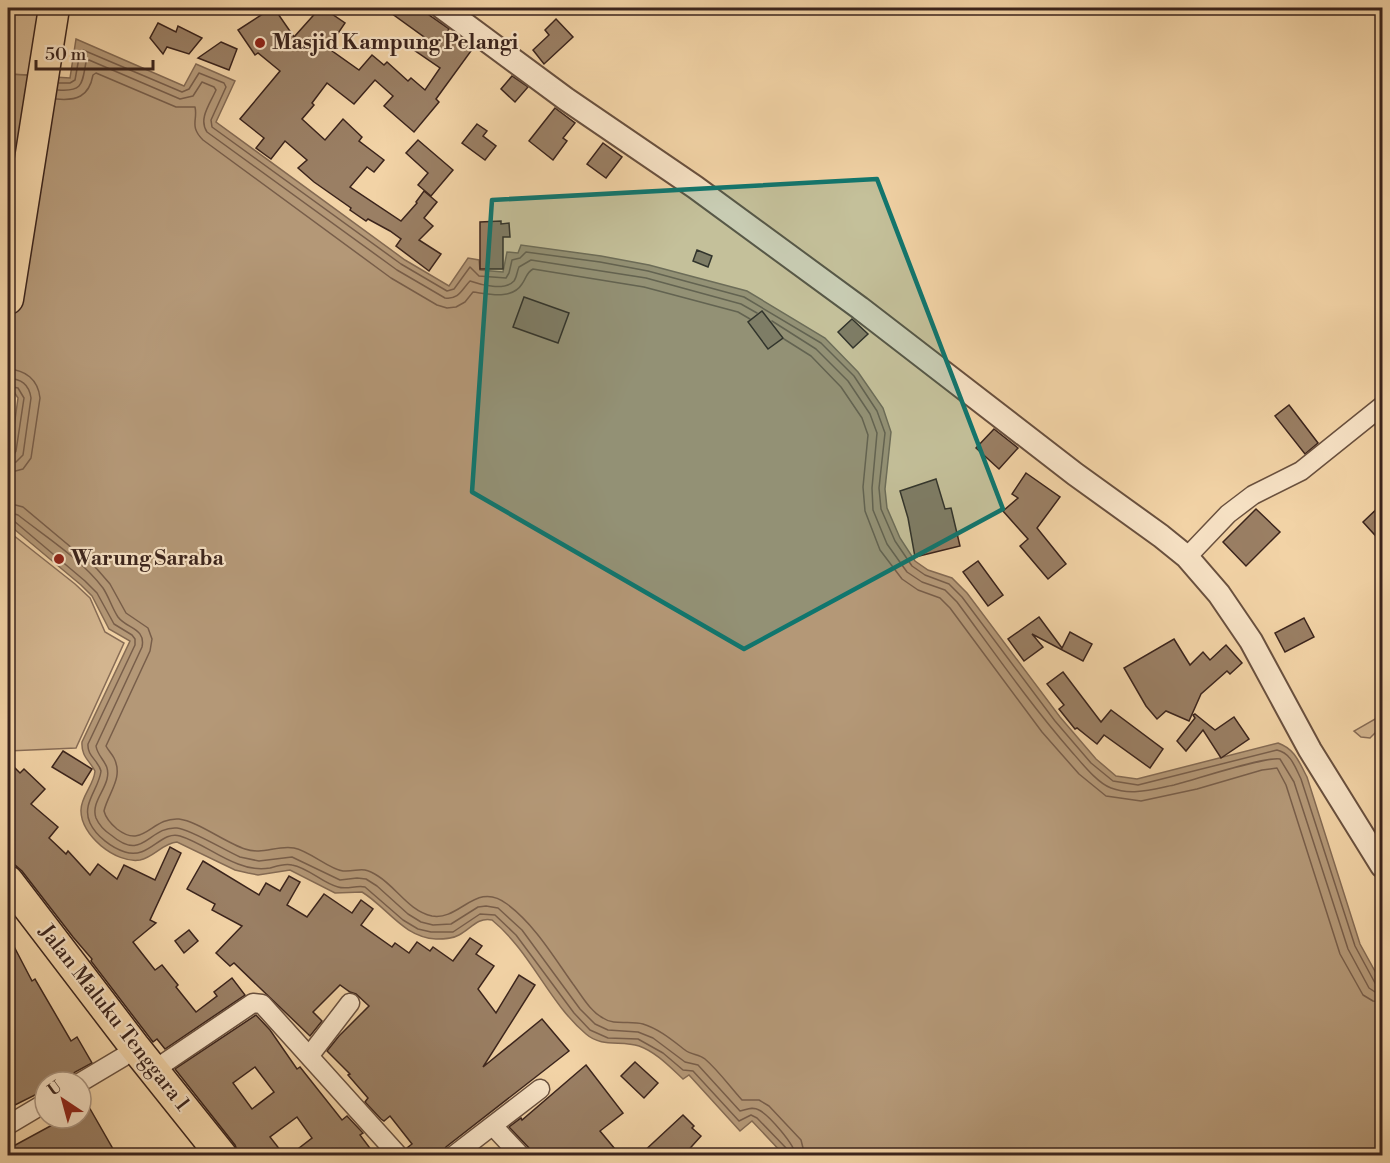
<svg xmlns="http://www.w3.org/2000/svg" width="1390" height="1163" font-family="'Libre Bodoni',serif">
  <style>
    .green { fill: #d3b58f; stroke: #876c56; stroke-width: 1.5 }
    .water { fill: #b49877; stroke: #846a53; stroke-width: 1.5 }
    .lines { fill: none; stroke-linecap: round; stroke-linejoin: round }
    .shore { stroke: #785e4a; stroke-width: 1.5 }
    .building { fill: #9a7f64; stroke: #3b241c; stroke-width: 1.5; fill-rule: evenodd }
    .minor-casing { stroke: #69503e; stroke-width: 21 }
    .tertiary-casing { stroke: #69503e; stroke-width: 26 }
    .trunk-casing { stroke: #3b241c; stroke-width: 33 }
    .minor { stroke: #f7e2c5; stroke-width: 18 }
    .tertiary { stroke: #f7e2c5; stroke-width: 22 }
    .trunk { stroke: #f2d3a6; stroke-width: 30 }
    .marked { fill: #0f766e; fill-opacity: 0.2; stroke: #0f766e; stroke-width: 4.5; stroke-linejoin: round }
    .poi-dot { fill: #8f2418; stroke: #f7e2c5; stroke-width: 2 }
    .labels { text-anchor: middle; dominant-baseline: central; stroke-width: 4.5; stroke-linejoin: round; paint-order: stroke }
    .poi-label { font-size: 21px; font-weight: bold; fill: #3b241c; stroke: #f7e2c5; text-anchor: start }
    .street-label { font-size: 21px; fill: #3b241c; stroke: #f7e2c5 }
  </style>
  <rect width="100%" height="100%" fill="#f2d3a6"/>
  <filter id="stains"><feTurbulence type="fractalNoise" baseFrequency=".00333" numOctaves="4"/><feColorMatrix values="0 0 0 0 .2 0 0 0 0 .09 0 0 0 0 .02 0 0 0 .5 -.17"/></filter>
  <radialGradient id="worn" r=".72"><stop offset=".6" stop-color="#630" stop-opacity="0"/><stop offset="1" stop-color="#630" stop-opacity=".3"/></radialGradient>
  <g class="green">
    <path d="M8,8h33l-12,67 -21,-1z"/>
    <path d="M8,531l67,53 15,14 15,34 19,11 -48,105 -68,3z"/>
    <path d="M1382,715v11l-12,12 -9,-1 -7,-6z"/>
  </g>
  <path class="water" d="M76,39l108,47 12,-22 39,17 -19,41 189,138 44,26 19,-28 11,2 1,10 23,2 4,-20 11,1 3,-8 80,11 48,9 98,26 78,47 33,34 25,36 8,24 -6,57 2,19 13,30 15,23 13,9 24,8 15,15 93,124 36,42 20,17 21,3 141,-36c17,6 21,19 29,34l53,167 22,40v171h-598l-32,-34 -12,10 -51,-56 -6,4c-13,-12 -27,-27 -44,-33 -18,-6 -37,2 -53,-12 -37,-31 -55,-82 -94,-114 -15,-3 -21,9 -33,15 -7,4 -15,4 -23,4 -33,-2 -48,-31 -74,-47l-27,1 -45,-23 -32,5 -10,-2 -13,-3 -58,-28c-14,1 -23,15 -37,18 -24,4 -60,-25 -59,-50 0,-14 13,-25 14,-39 -6,-11 -14,-15 -13,-29l48,-101 -21,-12 -17,-33 -11,-11 -73,-61v-54l10,-72 -4,-6 -6,-1v-317l62,4z"/>
  <g class="lines">
    <g class="shore">
      <path d="M59,83h11l5,-3 5,-28 3,-2 99,42 7,-3 10,-16 25,10 2,4 -15,33 1,7 189,137 46,27 7,-2 16,-22 9,9 27,2 3,-5 3,-13 8,-2 6,-6 74,10 48,9 96,26 77,46 33,33 23,35 8,22 -6,55 2,21 14,32 17,25 13,9 24,9 13,13 93,124 36,42 22,18 25,4 139,-35c14,3 18,17 24,29l54,167 20,37 7,3"/>
      <path d="M58,90c25,2 24,-6 28,-28l3,-2 91,39 13,-3 9,-14 12,5 2,3c-6,14 -18,29 -9,42l190,138 48,28c14,2 17,-9 25,-17 11,4 35,10 44,0 3,-4 3,-10 5,-14l12,-7 115,18 95,26 16,9"/>
      <path d="M56,99c20,2 33,-2 37,-24l3,-2 80,34h19c3,13 -6,19 8,33l188,138 46,27 10,3 9,-1 9,-5 8,-10c16,2 39,8 49,-8 5,-7 4,-11 11,-15l111,18 94,25 12,7"/>
      <path d="M772,321l44,28 32,32 22,33 7,19 -5,55 1,22 14,34 20,28 15,10 23,8 12,12c37,50 73,102 114,149 10,11 26,32 40,37 21,8 42,1 63,-3 20,-5 92,-29 106,-26l14,23 54,167 21,39 6,4 7,1"/>
      <path d="M784,339l27,17 30,31 21,31 6,17 -5,52 2,24 15,39 22,29 16,11 22,8 10,10 92,124 37,42 27,22 35,5 56,-12 65,-19 15,-2 9,17 54,169 23,41 10,6 9,1"/>
      <path d="M8,369c17,1 30,10 32,29l-9,60 -8,11 -15,4"/>
      <path d="M8,378c13,1 21,6 23,20l-8,57 -7,7 -8,2"/>
      <path d="M8,386l10,2 6,10 -8,53 -3,5 -5,1"/>
      <path d="M8,503l15,4 74,62 13,15 16,29 22,15 4,11 -2,12 -44,95c2,4 6,8 8,12 10,20 -6,35 -10,53 2,8 7,13 13,18 27,21 34,-12 62,-10 18,2 47,24 66,30 17,6 32,-4 49,-1 16,3 36,22 49,23 16,1 18,-6 35,5 19,12 31,35 54,40 28,5 44,-36 75,-12 28,21 46,52 66,80 9,12 17,27 30,34 11,8 27,2 40,6 16,5 29,16 42,26 6,5 14,4 20,9 14,12 25,28 37,41h17l10,6 32,34 4,16"/>
      <path d="M8,512l10,3c28,22 63,44 85,73 6,9 9,20 15,29 9,12 28,11 24,30l-46,99c2,13 15,17 11,33 -3,13 -16,25 -11,39 3,7 9,13 15,17 33,28 37,-9 66,-7 13,1 49,23 63,29l19,4 33,-4 48,23 17,-2 9,1 11,7 31,28 13,8 12,3 18,-1 27,-17 8,-1 12,2 24,22 58,79 15,15 13,6 30,2 15,6 32,24 13,3 42,46c6,-1 12,-5 19,-1 10,5 36,35 37,46"/>
      <path d="M8,520l6,1 71,60 12,12 17,31 18,11 3,4v6l-47,99c-1,12 10,16 13,27 -2,18 -20,33 -11,52 6,13 22,25 35,29 24,8 36,-22 55,-16 20,6 38,21 58,28 10,4 21,6 32,4 7,-2 15,-5 22,-3 17,3 30,18 46,22 9,3 18,-2 27,0l38,33 15,9 13,3h22l27,-18 15,1 21,20 58,78 16,17 18,8 30,1 25,14 20,17 10,1 46,50 12,-6 6,3 30,31 1,7"/>
    </g>
  </g>
  <g class="building">
    <path d="M272,8h2l20,29 26,-29h3l22,15 -17,25 31,22 13,-15 12,10 3,-3 21,19 3,-3 14,12 15,-22 -26,-18 10,-13 -40,-29h35l30,21 -3,4 25,18 -35,48 3,3 -25,30 -30,-26 9,-10 -18,-16 -21,24 -27,-21 -15,20 2,2 -12,14 23,21 18,-21 19,18 -3,4 25,19 -10,12 -7,-5 -17,20 51,34 16,-18 -1,-1 8,-11 13,11 -13,16 9,8 -14,14 22,14 -12,17 -33,-25 5,-7 -11,-8 -22,-12 -2,2 -16,-11 1,-2 -37,-26 -16,-14 9,-8 -22,-19 -14,18 -15,-11 8,-10 -24,-19 40,-48 -22,-18 -3,2 -17,-25z"/>
    <path d="M556,19l17,18 -29,27 -11,-14 16,-15 -4,-5z"/>
    <path d="M158,23l18,9 2,-6 24,12 -13,16 -22,-7 -4,7 -13,-16z"/>
    <path d="M221,42l16,7 -8,21 -31,-12z"/>
    <path d="M512,76l16,11 -13,15 -14,-13z"/>
    <path d="M555,108l20,15 -12,15 4,3 -14,19 -24,-19z"/>
    <path d="M477,124l10,7 -4,5 13,10 -11,14 -23,-17z"/>
    <path d="M418,140l35,30 -22,26 -13,-11 10,-12 -22,-20z"/>
    <path d="M603,143l19,14 -16,21 -19,-14z"/>
    <path d="M501,221v3l8,-1 1,14h-7v32h-23v-47z"/>
    <path d="M697,250l15,6 -4,11 -15,-6z"/>
    <path d="M524,297l45,16 -11,30 -45,-16z"/>
    <path d="M762,311l21,27 -15,11 -20,-27z"/>
    <path d="M852,319l16,15 -15,14 -15,-16z"/>
    <path d="M1289,405l29,38 -13,11 -30,-38z"/>
    <path d="M994,429l24,19 -19,21 -23,-21z"/>
    <path d="M1026,473l34,24 -23,31 29,36 -18,15 -28,-33 8,-7 -25,-28 15,-13 -6,-4z"/>
    <path d="M936,479l9,30 6,-1 9,38 -45,11 -7,-39 -8,-27z"/>
    <path d="M1383,503v41l-20,-22z"/>
    <path d="M1256,509l24,23 -34,34 -23,-24z"/>
    <path d="M978,561l25,34 -15,11 -25,-34z"/>
    <path d="M1039,617l23,31 8,-16 22,12 -9,17 -51,-27 11,13 -19,14 -16,-22z"/>
    <path d="M1304,618l10,19 -29,15 -10,-19z"/>
    <path d="M1174,639l16,26 13,-13 7,8 16,-15 16,18 -12,11 -3,-3 -26,23 -12,27 -23,-10 -9,8 -11,-13 -22,-38z"/>
    <path d="M1063,672l38,50 10,-12 52,39 -13,19 -46,-33 -7,9 -20,-16 -2,1 -16,-20 5,-4 -17,-21z"/>
    <path d="M1195,714l20,16 19,-13 15,22 -28,19 -18,-28 -17,21 -9,-10 18,-23 -2,-3z"/>
    <path d="M63,751l29,18 -10,16 -30,-18z"/>
    <path d="M8,761l12,12 4,-4 21,20 -14,15 27,23 -9,11 17,16 2,-3 22,24 8,-11 19,15 7,-14 31,15 15,-33 11,6 -31,67 6,3 -23,19 22,28 7,-5 16,20 -2,2 20,25 21,-16 -3,-4 18,-14 13,17 -80,54 -8,-10 -4,3 -62,-81 1,-2 -19,-22 -51,-66 -7,-6 -7,-1z"/>
    <path d="M203,861l56,34 7,-12 14,8 9,-15 11,6 -13,23 20,12 17,-23 28,19 9,-13 12,9 -12,16 31,22 3,-4 14,10 8,-11 13,9 3,-4 20,14 17,-23 12,8 -6,8 18,12 -16,23 18,24 23,-38 16,10 -52,82 59,-48 27,32 -123,96 -4,8h-32l-3,-7 5,-4 -22,-28 -6,5 -3,-2 -16,-17 3,-4 -20,-23 2,-1 -23,-23 12,-15 30,-30 -13,-12 -6,-2 -10,-7 -27,27 9,9 -12,15 -76,-73 -4,3 -14,-13 26,-27 -30,-16 3,-6 -28,-15z"/>
    <path d="M189,930l9,11 -14,12 -9,-12z"/>
    <path d="M8,935l24,46 3,-2 36,62 6,-4 15,26 -17,9 -9,10h-21v8l-30,15 -7,-14z"/>
    <path d="M256,1015l14,15 27,39 3,-2 42,53 5,-4 16,17 -3,2 15,20h-85l22,-17 -15,-21 -27,20 14,18h-45l-4,-10 -60,-76zM255,1067l19,25 -22,17 -19,-26z"/>
    <path d="M635,1062l23,21 -14,15 -23,-22z"/>
    <path d="M586,1065l37,48 -23,18 20,24h-88l-3,-7 -20,-21 12,-9 1,2z"/>
    <path d="M81,1093l32,56 -12,6h-93v-6l57,-31h16z"/>
    <path d="M683,1115l11,11 -2,2 9,8 -17,19h-44z"/>
  </g>
  <g class="lines">
    <g class="minor-casing">
      <g id="minor">
        <path d="M1187,557l41,-43 25,-19 48,-24 81,-65"/>
        <path d="M310,1055l40,-52"/>
        <path d="M154,1070l99,-67 9,1 137,152"/>
        <path d="M81,1082l42,-25"/>
        <path d="M8,1125l37,-22"/>
        <path d="M493,1126l28,30"/>
        <path d="M453,1156l87,-67"/>
      </g>
    </g>
    <g class="tertiary-casing">
      <path id="tertiary" d="M443,8l123,91 129,88 165,121 215,166 86,62 26,21 32,37 32,47 59,109 72,116"/>
    </g>
    <g class="trunk-casing">
      <g id="trunk">
        <path d="M8,299l46,-291"/>
        <path d="M8,881l126,165 88,110"/>
      </g>
    </g>
    <use href="#minor" class="minor"/>
    <use href="#tertiary" class="tertiary"/>
    <use href="#trunk" class="trunk"/>
  </g>
  <path class="marked" d="M877,179l126,330 -259,140 -272,-157 20,-292z"/>
  <g class="poi-dot">
    <circle cx="260" cy="43" r="6"/>
    <circle cx="59" cy="559" r="6"/>
  </g>
  <g class="labels">
    <g class="poi-label">
      <text x="272" y="43">Masjid Kampung Pelangi</text>
      <text x="71" y="559">Warung Saraba</text>
    </g>
    <g class="street-label">
      <text transform="translate(114 1018) rotate(52)">Jalan Maluku Tenggara 1</text>
    </g>
  </g>
  <rect width="1390" height="1163" fill="none" stroke="#f2d3a6" stroke-width="30"/>
  <rect x="9" y="9" width="1372" height="1145" fill="none" stroke="#3b241c" stroke-width="3"/>
  <rect x="15" y="15" width="1360" height="1133" fill="none" stroke="#3b241c" stroke-width="1.5"/>
  <g transform="translate(63 1100) rotate(324)"><circle r="28" fill="#f7e2c5" stroke="#ac9681" stroke-width="1.5"/>
  <path d="M0-4.5L10 22L0 15L-10 22Z" fill="#8f2418"/>
  <text y="-9" font-size="16" font-weight="bold" text-anchor="middle" fill="#3b241c">U</text>
  </g>
  <path d="M36 60v9h117v-9" fill="none" stroke="#3b241c" stroke-width="3"/>
  <text x="45" y="60" font-size="18" fill="#3b241c" stroke="#f7e2c5" stroke-width="4.5" paint-order="stroke">50 m</text>
  <rect width="100%" height="100%" filter="url(#stains)"/>
  <rect width="100%" height="100%" fill="url(#worn)"/>
</svg>
